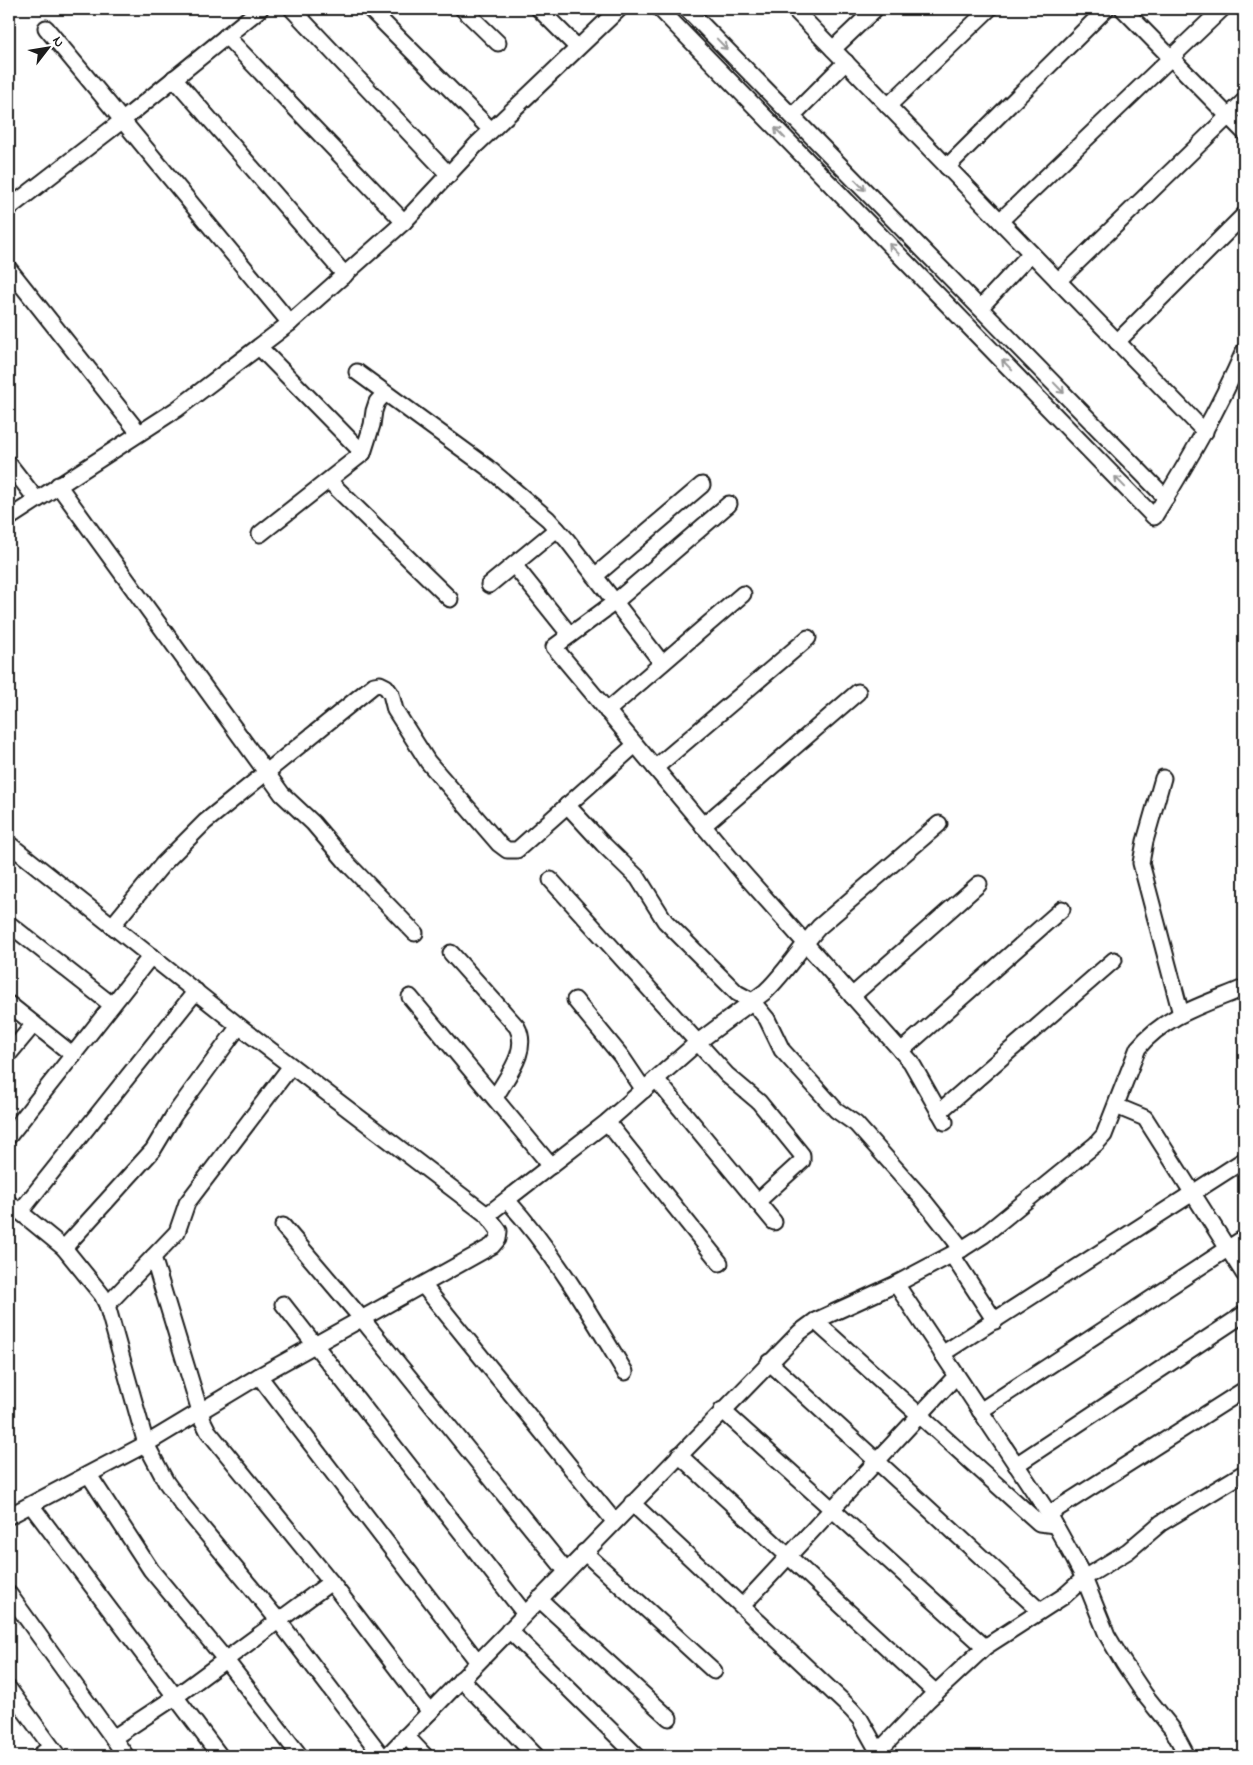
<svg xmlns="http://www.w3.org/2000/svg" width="1253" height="1765" font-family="'Indie Flower',sans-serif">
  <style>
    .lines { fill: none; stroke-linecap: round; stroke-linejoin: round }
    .minor-casing { stroke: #1c1c1c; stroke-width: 19 }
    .minor { stroke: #fff; stroke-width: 15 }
    .oneway { stroke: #999 }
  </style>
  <rect width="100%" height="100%" fill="#fff"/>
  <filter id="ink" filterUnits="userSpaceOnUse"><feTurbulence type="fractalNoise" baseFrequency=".02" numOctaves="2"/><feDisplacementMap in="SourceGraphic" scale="10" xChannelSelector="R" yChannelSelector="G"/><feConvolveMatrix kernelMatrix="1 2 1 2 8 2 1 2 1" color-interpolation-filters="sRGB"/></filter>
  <g filter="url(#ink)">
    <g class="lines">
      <g class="minor-casing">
        <g id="minor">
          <path d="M292,9l157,166"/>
          <path d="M370,9l121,121"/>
          <path d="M463,9l35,34"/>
          <path d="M539,9l38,38"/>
          <path d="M660,9l494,508c33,-54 65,-108 90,-166"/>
          <path d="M687,9l479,489"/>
          <path d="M794,9l411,423"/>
          <path d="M1123,9l121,123"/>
          <path d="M46,28l244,295"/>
          <path d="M226,36l178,186"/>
          <path d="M833,49l42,-40"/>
          <path d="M174,78l171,197"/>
          <path d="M888,106l101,-97"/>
          <path d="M792,116l54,-54"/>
          <path d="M947,167l159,-158"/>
          <path d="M9,208l114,-88 137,-111"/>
          <path d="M1000,221l222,-212"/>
          <path d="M9,269l130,164"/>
          <path d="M1058,281l186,-180"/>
          <path d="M980,308l51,-55"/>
          <path d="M1117,342l127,-127"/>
          <path d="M259,347l104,106"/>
          <path d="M357,372l130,95 61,52 19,21 95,123"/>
          <path d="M9,464l27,35"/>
          <path d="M329,481l121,118"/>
          <path d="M58,485l224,309 31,29 34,40 68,70"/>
          <path d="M729,504l-114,98 -61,45 188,225 169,190 34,60"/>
          <path d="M9,518l168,-109 113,-86 114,-101 72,-77 143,-136"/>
          <path d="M260,534l103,-81 9,-28 2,-14 3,-9 8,-9"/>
          <path d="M514,565l56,70"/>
          <path d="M595,576l107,-91"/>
          <path d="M489,585l68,-56"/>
          <path d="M607,711l136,-117"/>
          <path d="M655,768l153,-130"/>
          <path d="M1163,778l-18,63 -4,22 40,151"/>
          <path d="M567,805l36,39 35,34 27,43 72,72 15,8 15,18 15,31 54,60 20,14 64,72 42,53"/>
          <path d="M703,826l155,-134"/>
          <path d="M9,844l230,182 248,189 12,16 -1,8 -6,7 -233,130 -113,68 -137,72"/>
          <path d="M551,880l176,195 32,27 43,53v6l-45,41"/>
          <path d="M9,924l103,81"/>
          <path d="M112,926l51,-62 42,-42 169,-137 6,-1 6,3 5,7 4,16 33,52 71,82 8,6h10l118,-105"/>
          <path d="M451,953l66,74c13,24 -11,50 -22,71"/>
          <path d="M852,996l127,-112"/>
          <path d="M410,997l141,169"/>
          <path d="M575,1000l46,56 23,34"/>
          <path d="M9,1004l64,51"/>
          <path d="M901,1051l161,-142"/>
          <path d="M9,1054l25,-30"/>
          <path d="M656,1079l118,143"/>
          <path d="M1116,1106l29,12 99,156"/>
          <path d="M939,1112l175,-152"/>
          <path d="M607,1122l113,141"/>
          <path d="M9,1136l142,-180"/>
          <path d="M507,1200c47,52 82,112 118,172"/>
          <path d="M9,1203l55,45 38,47 5,10 39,139 20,38 16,22 96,116 104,136"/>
          <path d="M20,1212l176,-221"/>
          <path d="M487,1215l120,-93 91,-80 68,-51c20,-19 35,-44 53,-64l120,-103"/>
          <path d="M283,1226l79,93 204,252"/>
          <path d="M64,1248l89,-98 21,-35 65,-89"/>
          <path d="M952,1255l43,66"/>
          <path d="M153,1257l50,164 5,10 123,151 99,130"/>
          <path d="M896,1284l153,230 25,45 10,19 44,-27 33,-28 83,-50"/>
          <path d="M423,1285l191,236"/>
          <path d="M283,1304l242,310"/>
          <path d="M107,1305l70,-73 10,-29 104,-137"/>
          <path d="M815,1321l224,202 16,2"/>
          <path d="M942,1354l302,-194"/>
          <path d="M769,1362l271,249"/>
          <path d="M259,1376l219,286"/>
          <path d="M722,1410l263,237"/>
          <path d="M980,1411l264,-173"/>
          <path d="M679,1455l257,238"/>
          <path d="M1016,1465l228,-151"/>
          <path d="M89,1475l62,95 74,89 75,97"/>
          <path d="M632,1503l219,206 9,10 18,32"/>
          <path d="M31,1505l189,251"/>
          <path d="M1049,1514l195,-124"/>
          <path d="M584,1552l130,119"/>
          <path d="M9,1594l117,162"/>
          <path d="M539,1599l130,119"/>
          <path d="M742,1606l214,-230"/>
          <path d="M509,1630l128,126"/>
          <path d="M461,1679l75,77"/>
          <path d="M9,1689l49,67"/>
          <path d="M406,1736l19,20"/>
          <path d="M113,1738l62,-41 156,-115"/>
          <path d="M39,1756l12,-9"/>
          <path d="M387,1756l413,-424 15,-11 81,-37 66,-35 22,-14 112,-91 8,-9 34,-87c27,-33 68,-44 106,-60"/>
          <path d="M874,1756l54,-56 57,-53 79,-51 20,-18 23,57 16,27 22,33 28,35 14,26"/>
        </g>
      </g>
      <use href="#minor" class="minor"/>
    </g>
    <defs><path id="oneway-shaft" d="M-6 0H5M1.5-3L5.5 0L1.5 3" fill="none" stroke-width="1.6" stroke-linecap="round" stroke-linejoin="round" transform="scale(1.25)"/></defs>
    <g class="oneway">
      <use href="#oneway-shaft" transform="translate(722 44) rotate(46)"/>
      <use href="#oneway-shaft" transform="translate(780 133) rotate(-134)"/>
      <use href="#oneway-shaft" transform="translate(860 185) rotate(46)"/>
      <use href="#oneway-shaft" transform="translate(894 249) rotate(-134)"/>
      <use href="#oneway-shaft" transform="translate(1007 365) rotate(-134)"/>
      <use href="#oneway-shaft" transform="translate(1059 388) rotate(46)"/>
      <use href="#oneway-shaft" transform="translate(1120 482) rotate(-134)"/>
    </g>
  </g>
  <rect width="1253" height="1765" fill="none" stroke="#fff" stroke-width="30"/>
  <rect x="15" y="15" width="1223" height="1735" fill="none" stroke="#1c1c1c" stroke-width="2" filter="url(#ink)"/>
  <g transform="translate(48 48) rotate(59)" stroke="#ffffff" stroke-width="4" paint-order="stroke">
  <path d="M0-4L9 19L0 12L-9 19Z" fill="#1c1c1c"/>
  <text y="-8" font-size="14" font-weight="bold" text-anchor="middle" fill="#1c1c1c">N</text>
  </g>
</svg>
